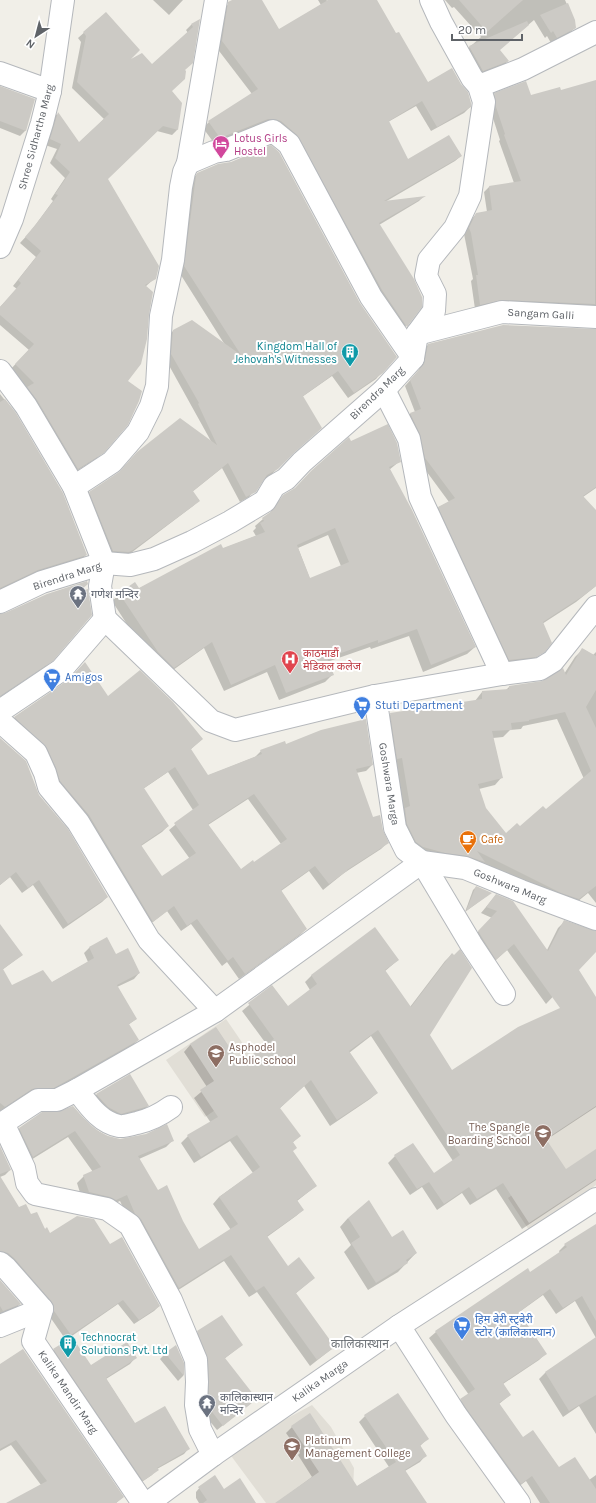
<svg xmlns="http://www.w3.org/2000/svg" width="596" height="1503" font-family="Karla,'Noto Sans Devanagari',sans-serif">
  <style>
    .education { fill: #e1ded6 }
    .shadow { fill: #0003; fill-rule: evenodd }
    .building { fill: #cccac5; fill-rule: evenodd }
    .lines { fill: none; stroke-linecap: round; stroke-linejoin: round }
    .minor-casing { stroke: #b5b8bc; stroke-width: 24 }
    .minor { stroke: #fff; stroke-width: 22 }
    .labels { text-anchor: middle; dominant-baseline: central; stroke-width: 4; stroke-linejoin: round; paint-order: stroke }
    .street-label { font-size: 11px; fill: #5f6368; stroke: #fff }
    .hotel-label { font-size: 11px; fill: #b23c85; stroke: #fff; text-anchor: start }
    .culture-label { font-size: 11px; fill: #0d838f; stroke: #fff; text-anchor: end }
    .worship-label { font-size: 11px; fill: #5b616d; stroke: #fff; text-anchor: start }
    .health-label { font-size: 11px; fill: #be3a42; stroke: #fff; text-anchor: start }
    .shop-label { font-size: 11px; fill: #366cbe; stroke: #fff; text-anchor: start }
    .food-label { font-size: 11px; fill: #c56008; stroke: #fff; text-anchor: start }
    .education-label { font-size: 11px; fill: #785e54; stroke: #fff; text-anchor: start }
    .neighbourhood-label { font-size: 12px; fill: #70757a; stroke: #fff }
  </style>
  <rect width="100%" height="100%" fill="#f1efe8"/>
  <g class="education">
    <path d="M226,1019l39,57 -60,41 -39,-57z"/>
    <path d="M541,1060l55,33v92l-67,45 -21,-32 10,-7z"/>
    <path d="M312,1405l19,22 23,41 -1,22 8,13h-95l-37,-50 40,-25z"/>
  </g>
  <g class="shadow">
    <path d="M153,0h30l-14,15z"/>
    <path d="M234,0h27l18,30 42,-25 -3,-5h10l-2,1 49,-1 21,35 32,48 42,24 -6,6 -33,18 -15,-25 -28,16 20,38 53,-4 -6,5 -70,41 38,-5 -4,4 -40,24 42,81 -20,26 -109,-192 -78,3 -11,-15 6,-6 43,-28 -36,-47 7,-38z"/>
    <path d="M445,0h120l9,20 1,8 -6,5 -18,10 -4,-7 -2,2 -11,-18 -35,30 9,11 -5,5 -26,10 -13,-24 17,-15 -27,-30 -2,1z"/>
    <path d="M106,13l21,49 25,3 36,-32 -2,-3 5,-5 8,-4 -15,49 -13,21 10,12 -4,27 -5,5 -15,-4 -50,48 48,99 -10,9 -18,94 -24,71 -6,6 -25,16 -65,-101 22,-23 -29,-25v-18l17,-18 -4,-3 23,-29 -16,-14 11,-12 22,-30 -2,-2 14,-21 -15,-15 7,-14 -12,-4 7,-26 5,-5 22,29 25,-24 -32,-31 9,-46 -3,-4z"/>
    <path d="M596,81v230l-121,-2 -4,-28 2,-2 -9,-45 7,-14 5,-6 11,-2 -3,-20 5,-5 25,-4 -15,-42 1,-1 -9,-28 -1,-12 5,-6 35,2 30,-4z"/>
    <path d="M0,87l26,43 -6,6 -20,-8z"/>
    <path d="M198,173l184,199 -6,7 -28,19 -16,-22 -30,21 -13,59 -18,19 -7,4 -15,18 -9,5 -18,-34 -30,24 7,8 -6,6 -66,50 -20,1 -23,-59 6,-5 122,-50 -46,-83 1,-23 6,-6 52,14 -46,-73 13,-93z"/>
    <path d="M596,330v158l-13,9 13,15v74l-20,16 -34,22 2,27 -6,5 -8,6 -26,3 -70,-152 5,-6 10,-5 -28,-38 -16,-45 5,-5 5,-2 -10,-26 14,-16 4,-20 5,-5z"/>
    <path d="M0,394l15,19 71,142 -5,5 -81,30z"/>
    <path d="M351,443l49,18 -11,9 86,177 -8,7 -44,18 -14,-36 -38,13 -1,-2 -43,15 5,13 -7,7 -46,18 -12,-28 -43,19 -20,-43 -38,27 -16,-15 -38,-59 8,-7 18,-5 84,-40 34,-13 -3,-5 3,-3 -1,-2 16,-14 5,-8 8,-8 11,-7zM328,535l13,31 -31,13 -12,-31z"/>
    <path d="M81,589l-29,71 -6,6 -46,31v-82z"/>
    <path d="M583,649l10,6 3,-3v251l-8,-10 -17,14 -163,-58 -25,-127 8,-8 84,-13 7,-9 23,-1 4,-4 33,-5 22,-8 11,-17zM557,719l27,60 -38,32 -40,24 -21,-27 -6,-19 16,-4 7,-8 -9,-39 10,-1 7,-7 11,-1 2,-3z"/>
    <path d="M108,697l94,42 -12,11 17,26 48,-19 6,-6 24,-5 87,19 -6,6 -10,2 17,46 9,11 5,13 -6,6 -37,24 -21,17 -14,-19 -28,20 25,38 -6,6 -61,44 -12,-17 -5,4 -31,-42 -10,7 -14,-20 -21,16 -137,-204 6,-6zM168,772l25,38 -24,20 21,29 -28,19 -21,-32 21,-14 6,-6 -25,-37zM248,799l33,45 -27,20 -13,6 -33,-45z"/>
    <path d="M0,739l107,158 -5,5 -39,27 -30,-44 -11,8 -12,-16 -10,8z"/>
    <path d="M476,887l12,8 -23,17 8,-22z"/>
    <path d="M496,895l51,55 11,-22 6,-6 32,11v18l-50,53 -39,-54 -17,15 -18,-27 20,-20 -11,-5z"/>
    <path d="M0,931l22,24 -20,15 10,17 39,-4 37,-21 -4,-9 5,-5 18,-9 8,17 24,17 -5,6 -17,8 19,32 -8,6 10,15 -6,6 -84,47h-16l-7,2 -25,16z"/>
    <path d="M452,954l-24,81 24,36 144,-72v108l-50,33 19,31 31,-21v30l-74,49 -26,-40 -26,16 -8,-12 -25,17 -15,-23 -12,8 -22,-32 7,-7 39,18 19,-13 -82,-125 -22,17 28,40 -7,6 -40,27 -26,-40 -25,23 21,27 -8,7v8l24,35 -19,15 6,9 -7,6 -29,21 21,31 26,10 -19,16 39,53 -24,19 -53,-74 -8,5 -25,-36 -52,33 -43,-74 -9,-19 -11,5 -27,-7 -5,-16 7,-7 9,-4 -25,-35 -42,26 -13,-28 7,-7 53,-21 19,20 14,9 11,3 56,1 -7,7 -27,12 18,32 25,31 17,28 32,-20 -18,-26 6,-7 34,-24 -23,-32 -36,22 -13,-20 7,-7 23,-13 -17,-25 13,-11 -23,-35 6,-7 26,-17 24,36 27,-19 -25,-34 30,-25 16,21 22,-17 -5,-8 7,-7 86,-15 -14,12 26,35 35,-46z"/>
    <path d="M129,1076l19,30 -6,5 -27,8 -24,-19 5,-5z"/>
    <path d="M0,1148l10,22 -5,5 -5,2z"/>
    <path d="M0,1178l18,31 13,7 19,18 60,11 49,61 -5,5 -20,13 -16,-20 -52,36 -16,-23 -50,-60z"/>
    <path d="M348,1218l44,20 24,15 -18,19 -30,18 -24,-38 7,-7 -11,-18z"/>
    <path d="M596,1225v209l-17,-28 -16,11 -24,-38 6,-6 51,-35 -21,-37 -19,13 -13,-19 -25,18 27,41 -6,6 -36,24 7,11 -11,9 24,35 36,29 30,12 7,-5v28h-56l-14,-22 -12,9 -59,-84 14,-11 -40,-57 7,-6 94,-59 30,-20 -1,-2 6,-6z"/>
    <path d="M0,1282l20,22 -5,5 -15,6z"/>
    <path d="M198,1332l44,13 -18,14 26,45 -33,26 -13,-16 -12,-76z"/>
    <path d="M54,1350l37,16 44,-8 -5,6 -24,15 29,45 54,24 -5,6 -27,15 -5,6 -15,10 -88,-130z"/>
    <path d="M166,1353l17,10v13l-5,5 -18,-22z"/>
    <path d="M0,1365l123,132 -7,6h-108l33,-18 -30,-40 -11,6z"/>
    <path d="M365,1416l62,23 -7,7 6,9 -6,7 -15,9 11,32h-139l35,-26 -14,-22 2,-2 -14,-20 6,-6 64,60 33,-20 -30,-45z"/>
    <path d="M202,1485l22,5 31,13h-56l-3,-5v-6z"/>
  </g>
  <g class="building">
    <path d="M232,0h30l17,29 49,-29h49l19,33 3,-1 29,50 24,-14 9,16 7,8 3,11v4l-34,20 -15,-26 -33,20 19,38 41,-24 13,21 -78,45 42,-5 -47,27 35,56 8,18v10l-15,20 -25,-37 -85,-155 -16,-14 -7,-2h-6l-48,19 -12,-17 50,-32 -36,-48 6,-39z"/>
    <path d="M459,0h64l-36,32z"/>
    <path d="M568,3l7,17 1,8 -19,10 -4,-7 -2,2 -11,-18z"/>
    <path d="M106,12l34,38 -9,9 11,-6 10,11 41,-37 -2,-3 9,-5 -7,44 -8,7 1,1 -1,8 -13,12 10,12 -4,27 -15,-4 -55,53 51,87 -3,13 -11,6 8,7 -4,23 -2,24 -6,25 -13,17 14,10 -3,10 -11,24 -24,28 -26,16 -41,-69 -10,-13 7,-4 -19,-19 19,-20 -34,-29v-8l21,-24 -3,-3 23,-29 -16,-14 11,-13 22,-29 -3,-1 15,-22 -15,-14 6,-14 -11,-5 8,-27 21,30 30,-28 -32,-32 9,-46 -3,-4z"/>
    <path d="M527,21l2,4 -29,25 9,11 -26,10 -14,-25z"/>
    <path d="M596,80l-1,224 -93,-4 -22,5 -4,-30h2l-7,-42 -2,-5 7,-15 16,-3 -3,-24 32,-5 -17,-46 1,-1 -9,-27 -2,-14 32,-12 5,14 29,-8 1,3z"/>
    <path d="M0,86l35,13 -9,32 -26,-10z"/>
    <path d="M271,145l8,7 81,151 37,54 -14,16 -29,20 -16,-22 -35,25 19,32 -28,25 -16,16 -11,6 -11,17 -10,5 -18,-34 -35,28 7,10 -67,49 -4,2 -16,-1 -24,-59 30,-20 18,-20 43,-34 37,27 -19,-41 1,-1 -28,-49 2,-24 19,-10 49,35 -57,-89 12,-90 1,-3 21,-9 13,-2z"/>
    <path d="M503,325l93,4v158l-13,9 13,14v76l-13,10 -40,26 9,21 -7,9 -9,5 -27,3 -71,-153 17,-9 -30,-40 -5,-24 -10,-21 11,-4 -11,-29 14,-16 4,-20z"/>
    <path d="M5,399l11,14 47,80 24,62 -49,15 -38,18v-186z"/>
    <path d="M388,424l9,19 4,19 -12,5 23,43 64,137 -45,18 -14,-36 -39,14v-3l-51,18 7,17 -48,18 -11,-28 -44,20 -19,-43 -38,26 -16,-16 -39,-59 16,-11 4,6 82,-44 2,4 42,-16 -5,-9 4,-2 -2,-3 10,-7 11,-16 12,-7 16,-17 38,-34 2,4zM335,528l14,34 -39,16 -13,-33z"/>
    <path d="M87,581l1,3 -6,5 1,2 5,-2 4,26 -39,46 -53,35v-82l5,-1 42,-19z"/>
    <path d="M582,648l14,8v34l-10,17 10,21v158l-17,13 -18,-6 -84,-42 8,11 -18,-6 -22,-3 -22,-6 -7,-5 -9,-18 -2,-16 5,-2 -8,-48 -5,1 -7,-46 92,-14v-8l27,-2v-3l33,-5 21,-13 3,7zM565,712l26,59 -45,38 -3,-3 -23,20 -3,-3 -11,10 -20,-25 -8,-24 25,-6 -11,-47 20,-1 -1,-7 18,-2v-1z"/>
    <path d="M85,662l23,34 32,-26 33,32 30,37 -12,10 17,26 54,-21 -2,-4 25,-9 1,3 35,-14 45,-11 7,46 -17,4 17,48 7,-2 3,15 6,13 -42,27v1l-18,13 -14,-18 -34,24 26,39 -62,45 -12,-17 -5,4 -31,-42 -10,7 -13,-20 -21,16 -64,-107 -29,-34 -4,-13 -9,-20 -33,-31 54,-37zM175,767l24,38 -25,18 22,30 -34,23 -21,-31 28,-19 -25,-38zM254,794l33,45 -33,23 -1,-2 -12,9 -33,-45z"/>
    <path d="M0,738l26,23 13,34 29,34 40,68 -40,27 -29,-44 -11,8 -12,-16 -16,13z"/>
    <path d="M476,886l16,7 -26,18z"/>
    <path d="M496,894l17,7 35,50 16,-31 32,11v21l-17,18 17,27v109l-50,33 20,30 30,-20v30l-67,44 -26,-40 -26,16 -8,-12 -25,17 -15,-22 -12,7 -23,-34 19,-12 21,30 26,-18 -82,-125 -29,21 29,42 -41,27 -26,-40 -31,28 21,28 -8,6 4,6 -4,3 24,35 -20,14 7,10 -37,26 21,30 11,-9 16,21 -19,15 39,54 -18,13 -53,-74 -8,5 -25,-36 -52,33 -38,-69 -6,-5 -8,-19 -11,5 -6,-3 -21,-5 -6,-17 18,-8 -26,-36 -42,26 -14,-29 23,-16h15l16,-6 12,14 13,11 10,5 12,3 26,-5 21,-10 7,17 -36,15 20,34 9,-5 16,36 16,28 39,-25 -19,-27 41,-30 -23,-32 -36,22 -14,-22 31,-18 -18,-27 14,-9 -24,-37 26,-17 24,36 34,-24 -26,-36 24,-18 16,21 29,-22 -6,-9 64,-48 24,33 -14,10 26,37 41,-54 2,2 6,-6 12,19 -42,67 22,35 66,-43 42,-19 -46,-64 -18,16 -18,-29 19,-20 -11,-4z"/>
    <path d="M0,924l23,31 -20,14 9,16 31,-15 9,12 42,-24 -5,-11 18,-10 9,17 12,-6 12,25 -23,12 20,34 -8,5 10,16 -85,48h-16l-6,1 -27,18 -5,-4z"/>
    <path d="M130,1074l19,32 -28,8 -13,-7 -12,-13z"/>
    <path d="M0,1146l11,24 -11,4z"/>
    <path d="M0,1176l19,31 7,-3 5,10 6,-2 8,17 2,-2 3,6 27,-17 17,3 16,25 12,-7 38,69 -21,14 -16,-20 -52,35 -17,-24v-5l-3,-5 -37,-43 -6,-5 -8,-2z"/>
    <path d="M369,1200l23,37 11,-7 14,23 -11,7 2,3 -32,20 -25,-40 9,-6 -12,-19z"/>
    <path d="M596,1224v97l-14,-25 -19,12 -13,-19 -31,23 28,42 -44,29 8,12 -12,8 24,34 10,-7 26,37 16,-10 21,32v14h-46l-18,-27 -11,8 -55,-76 -6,-9 15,-10 -40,-58 93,-63 2,4 37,-25 -3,-3z"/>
    <path d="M0,1280l21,24 -18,7 -3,-5z"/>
    <path d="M222,1315l21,30 -18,13 32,41 -34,27 -14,-18 -1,-49 -11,-28z"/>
    <path d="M72,1337l19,28 36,-23 10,16 -31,20 29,45 30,-17 25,43 -33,19 2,2 -16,11 -90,-132z"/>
    <path d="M596,1337v58l-27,16 -24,-39z"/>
    <path d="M176,1345l8,18v13l-19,-23z"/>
    <path d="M23,1349l101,148 -8,6h-110l41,-22 -31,-41 -16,9v-85z"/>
    <path d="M398,1393l31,46 -9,6 7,11 -22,14 22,33h-152l44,-31 -16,-24 2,-1 -14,-21 19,-13 47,73 39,-24 -32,-47z"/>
    <path d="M215,1475l9,14 16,-11 16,25h-53l4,-3 -9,-13z"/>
  </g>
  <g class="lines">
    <g class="minor-casing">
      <g id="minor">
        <path d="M0,73l50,18"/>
        <path d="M479,86l44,-17 73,-37"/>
        <path d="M188,163l26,-11 12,-2 47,-19 16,13 82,153 42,61"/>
        <path d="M0,247l12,-28 30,-96 8,-32 13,-91"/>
        <path d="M417,334l85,-22 94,5"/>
        <path d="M0,371l26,35 48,81 30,76 -4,23 5,33"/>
        <path d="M384,390l25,49 11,58 82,177"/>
        <path d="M74,487l38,-25 26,-30 13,-26 6,-20 4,-70 12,-56 8,-73 3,-15 4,-9 28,-163"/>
        <path d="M0,602l42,-20 62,-19 26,2 24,-6 38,-17 38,-20 35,-21 9,-15 12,-7 16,-17 82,-72 29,-32 4,-24 17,-23 1,-17 -9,-18 3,-16 26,-32 15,-32 14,-94 -5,-16 -7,-8 -31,-56 -10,-22"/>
        <path d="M105,619l106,102 24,9 140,-34 127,-22 38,-5 13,-8 43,-54"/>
        <path d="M375,696l20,132 11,22 16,12 49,82 33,50"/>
        <path d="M0,711l61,-41 44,-51"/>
        <path d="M0,721l36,32 9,20 4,14 29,35 71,118 66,71"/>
        <path d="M422,862l43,6 56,23 75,28"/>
        <path d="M77,1090c11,14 22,32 42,36 5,1 13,-2 18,-3 13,-3 23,-8 34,-16"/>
        <path d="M0,1263l6,5 36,41 -9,32 110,162"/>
        <path d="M0,1326l42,-17"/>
        <path d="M399,1326l57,89 63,88"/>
        <path d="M213,1455l-13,-26 -4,-24 1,-23 -1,-22 -25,-60 -41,-75 -23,-16 -72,-15 -8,-11 -3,-15 -21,-45 35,-23h19l20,-10 138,-79 207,-149"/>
        <path d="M148,1503l65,-48 186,-129 197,-127"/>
      </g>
    </g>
    <use href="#minor" class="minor"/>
  </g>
  <defs>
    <g id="hotel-pin" transform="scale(0.9)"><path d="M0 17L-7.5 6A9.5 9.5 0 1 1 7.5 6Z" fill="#d1479c" stroke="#fff"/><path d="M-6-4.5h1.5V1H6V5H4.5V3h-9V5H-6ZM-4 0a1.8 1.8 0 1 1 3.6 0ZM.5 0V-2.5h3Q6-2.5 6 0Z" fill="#fff"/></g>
    <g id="building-pin" transform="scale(0.9)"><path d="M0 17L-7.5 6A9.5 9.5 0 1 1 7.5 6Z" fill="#0f9aa8" stroke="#fff"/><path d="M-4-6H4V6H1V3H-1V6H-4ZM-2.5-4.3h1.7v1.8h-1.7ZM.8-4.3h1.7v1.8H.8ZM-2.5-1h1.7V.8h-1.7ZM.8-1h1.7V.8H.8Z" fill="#fff"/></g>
    <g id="temple-pin" transform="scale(0.9)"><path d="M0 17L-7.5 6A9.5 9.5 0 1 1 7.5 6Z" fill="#6b7280" stroke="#fff"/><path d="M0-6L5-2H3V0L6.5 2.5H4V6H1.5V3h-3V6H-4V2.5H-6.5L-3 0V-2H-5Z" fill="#fff"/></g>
    <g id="hospital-pin" transform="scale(0.9)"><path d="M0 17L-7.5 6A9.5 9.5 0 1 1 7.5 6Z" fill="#e0444e" stroke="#fff"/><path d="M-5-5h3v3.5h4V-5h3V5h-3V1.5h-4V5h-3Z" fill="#fff"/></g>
    <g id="supermarket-pin" transform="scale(0.9)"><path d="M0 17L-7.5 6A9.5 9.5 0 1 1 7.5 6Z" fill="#3f7fe0" stroke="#fff"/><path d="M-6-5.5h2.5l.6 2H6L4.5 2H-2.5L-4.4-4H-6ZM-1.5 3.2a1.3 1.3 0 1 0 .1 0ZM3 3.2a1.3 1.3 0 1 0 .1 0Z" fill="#fff"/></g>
    <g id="cafe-pin" transform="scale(0.9)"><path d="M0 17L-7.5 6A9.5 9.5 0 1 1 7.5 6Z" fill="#e8710a" stroke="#fff"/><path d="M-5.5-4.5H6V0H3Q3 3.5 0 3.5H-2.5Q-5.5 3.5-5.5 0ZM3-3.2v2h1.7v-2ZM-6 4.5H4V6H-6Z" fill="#fff"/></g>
    <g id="school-pin" transform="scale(0.9)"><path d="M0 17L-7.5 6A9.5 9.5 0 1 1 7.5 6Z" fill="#8d6e63" stroke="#fff"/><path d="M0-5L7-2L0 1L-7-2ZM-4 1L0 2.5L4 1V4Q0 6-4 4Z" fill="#fff"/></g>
    <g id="university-pin" transform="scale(0.9)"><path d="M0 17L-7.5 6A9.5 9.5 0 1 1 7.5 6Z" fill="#8d6e63" stroke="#fff"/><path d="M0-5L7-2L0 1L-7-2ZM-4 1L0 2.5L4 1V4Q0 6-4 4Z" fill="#fff"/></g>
  </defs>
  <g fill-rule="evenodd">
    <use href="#hotel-pin" x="221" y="144"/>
    <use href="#building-pin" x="350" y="352"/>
    <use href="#temple-pin" x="78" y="594"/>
    <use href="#hospital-pin" x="290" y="659"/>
    <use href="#supermarket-pin" x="52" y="677"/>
    <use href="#supermarket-pin" x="362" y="705"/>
    <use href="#cafe-pin" x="468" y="839"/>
    <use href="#school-pin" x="216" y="1053"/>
    <use href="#school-pin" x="543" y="1133"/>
    <use href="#supermarket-pin" x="462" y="1325"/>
    <use href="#building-pin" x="68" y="1343"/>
    <use href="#temple-pin" x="207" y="1403"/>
    <use href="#university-pin" x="292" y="1446"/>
  </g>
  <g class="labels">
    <g class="street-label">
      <text transform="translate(36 137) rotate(-75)">Shree Sidhartha Marg</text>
      <text transform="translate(541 314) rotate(3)">Sangam Galli</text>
      <text transform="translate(377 393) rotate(-44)">Birendra Marg</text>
      <text transform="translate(67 576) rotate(-18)">Birendra Marg</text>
      <text transform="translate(389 784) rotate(81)">Goshwara Marga</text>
      <text transform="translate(510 886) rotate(22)">Goshwara Marg</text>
      <text transform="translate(320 1381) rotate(-35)">Kalika Marga</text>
      <text transform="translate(68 1392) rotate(56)">Kalika Mandir Marg</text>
    </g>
    <g class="hotel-label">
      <text x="234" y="138">Lotus Girls<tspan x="234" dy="13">Hostel</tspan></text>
    </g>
    <g class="culture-label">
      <text x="337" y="346">Kingdom Hall of<tspan x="337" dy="13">Jehovah's Witnesses</tspan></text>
      <text x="81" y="1337" text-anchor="start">Technocrat<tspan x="81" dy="13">Solutions Pvt. Ltd</tspan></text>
    </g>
    <g class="worship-label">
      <text x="91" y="594">गणेश मन्दिर</text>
      <text x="220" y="1397">कालिकास्थान<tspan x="220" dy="13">मन्दिर</tspan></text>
    </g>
    <g class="health-label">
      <text x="303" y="653">काठमाडौं<tspan x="303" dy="13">मेडिकल कलेज</tspan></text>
    </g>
    <g class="shop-label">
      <text x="65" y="677">Amigos</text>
      <text x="375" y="705">Stuti Department</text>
      <text x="475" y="1319">हिम बेरी स्ट्रबेरी<tspan x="475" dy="13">स्टोर (कालिकास्थान)</tspan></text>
    </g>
    <g class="food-label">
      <text x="481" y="839">Cafe</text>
    </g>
    <g class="education-label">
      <text x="229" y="1047">Asphodel<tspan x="229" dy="13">Public school</tspan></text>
      <text x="530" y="1127" text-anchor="end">The Spangle<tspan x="530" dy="13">Boarding School</tspan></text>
      <text x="305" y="1440">Platinum<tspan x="305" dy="13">Management College</tspan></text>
    </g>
    <g class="neighbourhood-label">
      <text x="360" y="1344">कालिकास्थान</text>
    </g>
  </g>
  <g transform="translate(36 36) rotate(216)" stroke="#ffffff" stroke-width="3" paint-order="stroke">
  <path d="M0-3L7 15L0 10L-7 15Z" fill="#5f6368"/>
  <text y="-6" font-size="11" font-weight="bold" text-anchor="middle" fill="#5f6368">N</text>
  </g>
  <path d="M452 34v6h70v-6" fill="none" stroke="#5f6368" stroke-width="2"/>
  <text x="458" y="34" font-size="12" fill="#5f6368" stroke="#ffffff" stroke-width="3" paint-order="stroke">20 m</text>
</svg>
